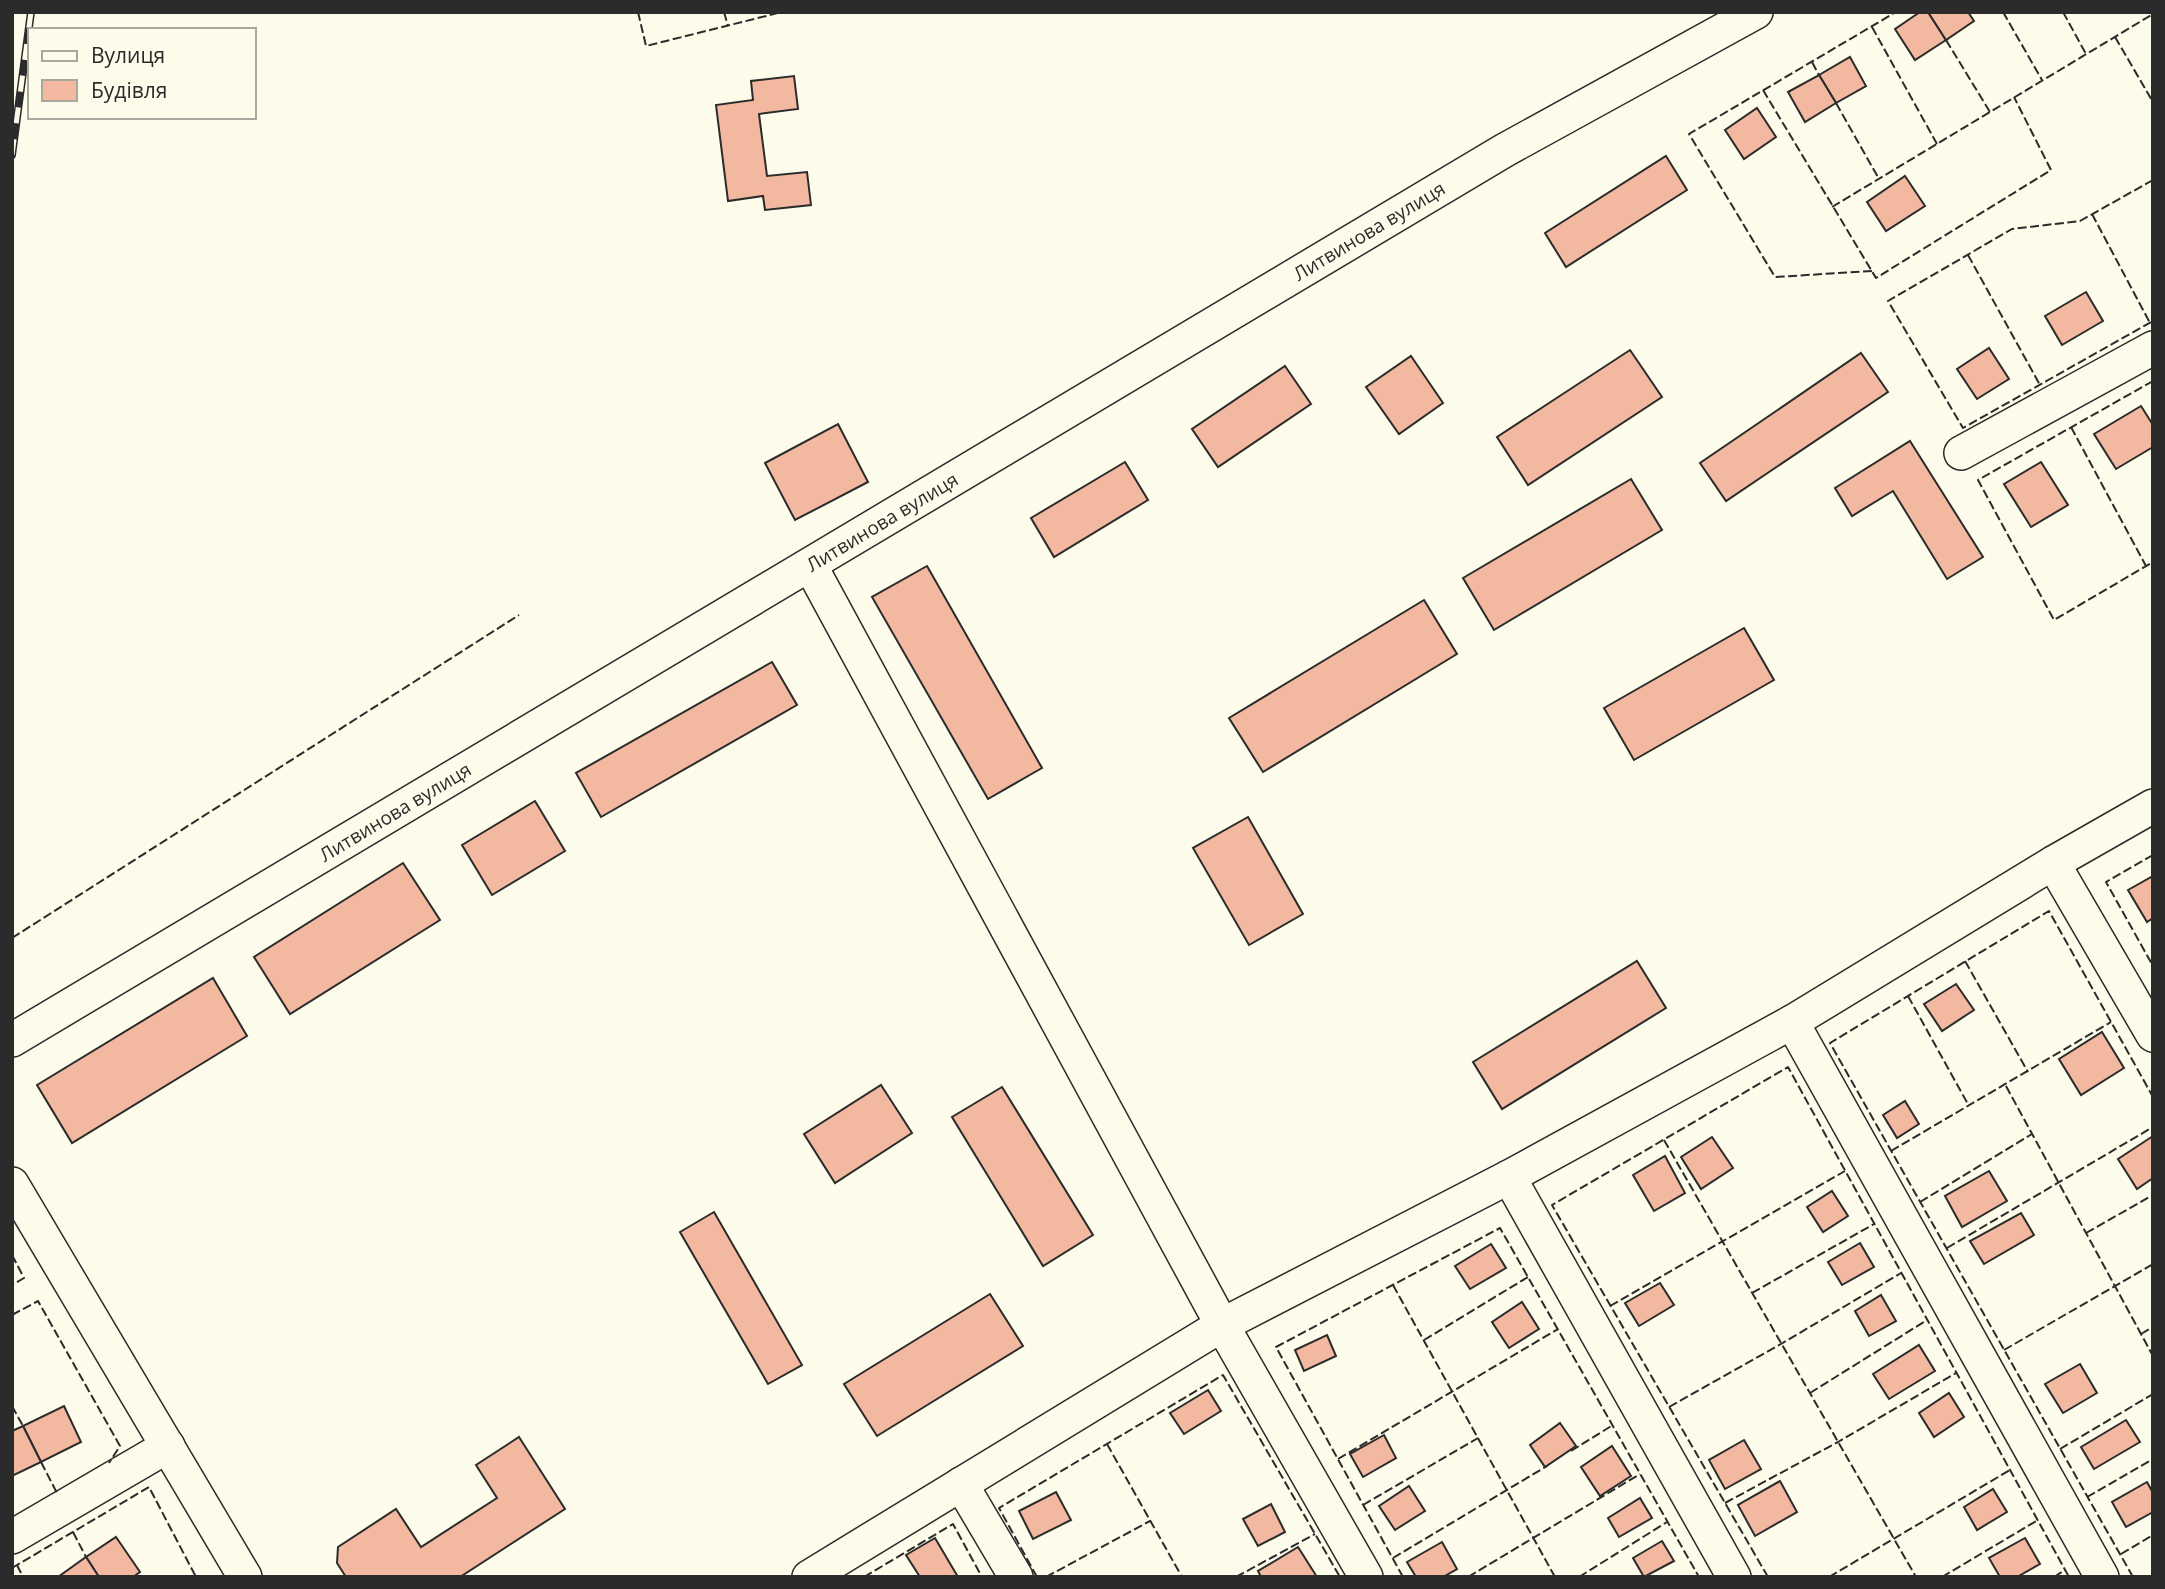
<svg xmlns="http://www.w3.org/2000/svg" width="2165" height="1589" font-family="'Open Sans',sans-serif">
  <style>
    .building { fill: #f2b8a0; stroke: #2b2b2b; stroke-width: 2 }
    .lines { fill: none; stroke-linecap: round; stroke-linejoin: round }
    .minor-casing { stroke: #2b2b2b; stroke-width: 36 }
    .minor { stroke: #fdfbea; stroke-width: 33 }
    .rail-casing { stroke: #2b2b2b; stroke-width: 8 }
    .rail { stroke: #fdfbea; stroke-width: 5; stroke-dasharray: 16; stroke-linecap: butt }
    .fence { stroke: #2b2b2b; stroke-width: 2; stroke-dasharray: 9 3.5; stroke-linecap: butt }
    .labels { text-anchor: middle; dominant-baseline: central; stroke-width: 5; stroke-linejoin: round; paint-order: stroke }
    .street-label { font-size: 19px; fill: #2b2b2b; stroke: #fdfbea }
  </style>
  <rect width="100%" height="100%" fill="#fdfbea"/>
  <g class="building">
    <path d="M1920,12h8l18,28 -31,20 -20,-31z"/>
    <path d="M1928,12h40l6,9 -28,19z"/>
    <path d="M1850,57l16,29 -30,17 -17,-28z"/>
    <path d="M1819,75l17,28 -31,19 -17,-30z"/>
    <path d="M794,76l4,33 -39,5 8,62 40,-4 4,33 -46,5 -2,-14 -35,5 -12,-96 37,-5 -2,-19z"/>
    <path d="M1757,108l19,29 -32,22 -19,-29z"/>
    <path d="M1666,156l21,34 -121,77 -21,-34z"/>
    <path d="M1905,176l20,30 -39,25 -19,-29z"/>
    <path d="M2086,292l17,29 -41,24 -17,-29z"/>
    <path d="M1989,348l20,31 -32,20 -20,-30z"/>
    <path d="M1630,350l32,47 -134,88 -31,-48z"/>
    <path d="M1861,353l27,39 -162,109 -26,-38z"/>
    <path d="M1411,356l32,47 -44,31 -33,-47z"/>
    <path d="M1285,366l26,38 -93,63 -26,-38z"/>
    <path d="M2141,406l12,19v22l-37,22 -22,-35z"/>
    <path d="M838,424l30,58 -73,38 -30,-57z"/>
    <path d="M1910,441l73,116 -36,22 -54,-88 -41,25 -17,-28z"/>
    <path d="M1125,462l23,38 -94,57 -23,-39z"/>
    <path d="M2041,462l27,43 -37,22 -27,-43z"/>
    <path d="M1631,479l31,51 -168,100 -31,-52z"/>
    <path d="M927,566l115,202 -54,31 -116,-202z"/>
    <path d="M1424,600l33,54 -194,118 -34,-54z"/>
    <path d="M1744,628l30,52 -140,80 -30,-52z"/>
    <path d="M772,662l25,43 -196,112 -25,-44z"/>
    <path d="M535,801l30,50 -73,44 -30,-50z"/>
    <path d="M1248,817l55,97 -54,31 -56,-97z"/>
    <path d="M403,863l37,57 -150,94 -36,-57z"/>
    <path d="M2153,876v42l-6,4 -19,-32z"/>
    <path d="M1637,961l29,47 -164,101 -29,-47z"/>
    <path d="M213,978l34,58 -175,107 -35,-58z"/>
    <path d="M1956,984l18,26 -32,21 -18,-27z"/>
    <path d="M2102,1032l22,36 -43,27 -22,-36z"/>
    <path d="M881,1085l31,48 -77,50 -31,-49z"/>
    <path d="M1002,1087l91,148 -50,31 -91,-149z"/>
    <path d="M1905,1101l14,23 -22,14 -14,-23z"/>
    <path d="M2153,1136v42l-16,11 -19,-30z"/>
    <path d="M1712,1137l21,31 -32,21 -20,-32z"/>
    <path d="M1665,1156l20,37 -31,18 -21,-36z"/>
    <path d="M1989,1171l18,30 -45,26 -17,-31z"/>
    <path d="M1832,1191l16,25 -25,16 -16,-25z"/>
    <path d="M714,1212l88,153 -34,19 -88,-152z"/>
    <path d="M2021,1213l13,22 -50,29 -14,-23z"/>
    <path d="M1860,1243l14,24 -32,18 -14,-23z"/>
    <path d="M1491,1244l15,24 -36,21 -15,-23z"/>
    <path d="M1660,1283l14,22 -35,21 -14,-23z"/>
    <path d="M990,1294l33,52 -146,90 -33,-52z"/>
    <path d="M1881,1295l15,26 -27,15 -14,-25z"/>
    <path d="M1522,1302l17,27 -30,19 -17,-26z"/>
    <path d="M1327,1335l9,21 -32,15 -9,-21z"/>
    <path d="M1919,1345l16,26 -46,28 -16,-25z"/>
    <path d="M2080,1364l17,29 -34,20 -18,-29z"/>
    <path d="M1208,1390l13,21 -37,23 -14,-21z"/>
    <path d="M1949,1393l15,24 -30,20 -15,-24z"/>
    <path d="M64,1406l17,36 -40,20 -18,-36z"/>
    <path d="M2126,1420l14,22 -46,27 -13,-22z"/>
    <path d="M1560,1423l16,23 -31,21 -15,-22z"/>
    <path d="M23,1426l18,36 -29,14v-45z"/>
    <path d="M1384,1435l12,23 -33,19 -13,-23z"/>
    <path d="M519,1437l46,72 -105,68h-114l-9,-14 1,-16 58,-38 25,38 76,-49 -21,-33z"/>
    <path d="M1744,1440l17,29 -36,20 -16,-29z"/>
    <path d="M1612,1446l19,30 -31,20 -19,-29z"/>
    <path d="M1780,1481l17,31 -42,24 -17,-31z"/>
    <path d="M2147,1482l6,11v19l-27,15 -14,-25z"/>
    <path d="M1409,1486l16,25 -30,19 -16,-24z"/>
    <path d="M1993,1489l14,23 -30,18 -13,-23z"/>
    <path d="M1056,1492l15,28 -38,19 -14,-28z"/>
    <path d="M1640,1498l12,20 -33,19 -11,-19z"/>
    <path d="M1271,1504l14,28 -27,14 -15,-27z"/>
    <path d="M116,1537l24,35 -7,5h-34l-13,-20z"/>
    <path d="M935,1538l23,39h-38l-14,-22z"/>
    <path d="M2025,1538l15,26 -23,13h-17l-11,-19z"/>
    <path d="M1662,1541l12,20 -30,16 -11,-19z"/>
    <path d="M1442,1542l15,27 -14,8h-27l-9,-15z"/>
    <path d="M1298,1547l19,30h-56l-3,-6z"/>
    <path d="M86,1557l13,20h-41z"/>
  </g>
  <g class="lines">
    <g class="minor-casing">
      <g id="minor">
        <path d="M1961,453l192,-105"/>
        <path d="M810,565l412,760 144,252"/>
        <path d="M2053,863l100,172"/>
        <path d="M1792,1022l310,555"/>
        <path d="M12,1040l1493,-890 251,-138"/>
        <path d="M1509,1177l225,400"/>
        <path d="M12,1184l233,393"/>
        <path d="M961,1484l55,93"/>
        <path d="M12,1537l156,-91"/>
        <path d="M809,1577l413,-252 287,-148 283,-155 261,-159 100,-57"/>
      </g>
    </g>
    <use href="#minor" class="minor"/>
    <g class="rail-casing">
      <path id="rail" d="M12,155l19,-143"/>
    </g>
    <use href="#rail" class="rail"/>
    <g class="fence">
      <path d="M638,12l8,34 136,-34"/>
      <path d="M724,12l4,14"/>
      <path d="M2003,12l39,68"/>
      <path d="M2063,12l23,42"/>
      <path d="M1872,27l65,117"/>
      <path d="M2115,37l38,65"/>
      <path d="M1946,40l44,72"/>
      <path d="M1812,62l7,13"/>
      <path d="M1763,90l113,188 175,-108 -37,-73"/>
      <path d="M1836,103l43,76"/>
      <path d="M2153,180l-73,41 -68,8 -124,72 75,127 190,-107"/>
      <path d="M1832,207l321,-193"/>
      <path d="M2092,214l58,109"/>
      <path d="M1968,255l72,130"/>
      <path d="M1872,271l-97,6 -86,-143 207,-122"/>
      <path d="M2153,381l-175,99 76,140 99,-58"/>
      <path d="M2071,427l75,139"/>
      <path d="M2153,855l-47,27 47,84"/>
      <path d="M12,938l507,-323"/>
      <path d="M1965,961l63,111"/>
      <path d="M1908,996l61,110"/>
      <path d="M2006,1086l147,270"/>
      <path d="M1664,1140l252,437"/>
      <path d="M1891,1151l220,-129"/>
      <path d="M1920,1202l112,-68"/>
      <path d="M2086,1233l67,-38"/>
      <path d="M1947,1248l206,-121"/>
      <path d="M12,1255l12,23 -12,7"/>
      <path d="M1393,1285l162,292"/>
      <path d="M1752,1293l122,-69"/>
      <path d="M1610,1306l235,-135"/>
      <path d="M12,1315l26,-14 82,145 -11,17"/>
      <path d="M2141,1334l12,-7"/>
      <path d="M1424,1340l104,-63"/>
      <path d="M2004,1350l149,-86"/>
      <path d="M1810,1393l117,-73"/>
      <path d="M12,1406l11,20"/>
      <path d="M1669,1407l112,-63 120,-71"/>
      <path d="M1107,1444l75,133"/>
      <path d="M2060,1449l93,-55"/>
      <path d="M1571,1451l42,-26"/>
      <path d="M1338,1459l220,-130"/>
      <path d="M41,1462l16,31"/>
      <path d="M2087,1497l66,-38"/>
      <path d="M1725,1503l113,-61 118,-69"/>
      <path d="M1363,1505l115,-67"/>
      <path d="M73,1532l13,25"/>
      <path d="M2121,1554l32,-19"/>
      <path d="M1393,1558l154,-92"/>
      <path d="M17,1565l6,12"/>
      <path d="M12,1568l137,-81 47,90"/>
      <path d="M864,1577l89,-53 29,53"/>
      <path d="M1037,1577l-38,-69 224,-133 117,202"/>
      <path d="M1046,1577l104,-56"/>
      <path d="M1236,1577l79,-43"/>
      <path d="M1403,1577l-127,-230 224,-119 199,349"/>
      <path d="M1468,1577l172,-103"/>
      <path d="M1579,1577l88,-55"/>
      <path d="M1768,1577l-216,-372 236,-138 281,510"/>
      <path d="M1829,1577l181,-107"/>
      <path d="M1942,1577l96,-57"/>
      <path d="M2054,1577l11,-7"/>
      <path d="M2133,1577l-303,-534 219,-132 104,186"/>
    </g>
  </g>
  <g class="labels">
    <g class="street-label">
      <text transform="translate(1369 231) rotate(-31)">Литвинова вулиця</text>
      <text transform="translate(882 522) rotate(-31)">Литвинова вулиця</text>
      <text transform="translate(395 812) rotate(-31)">Литвинова вулиця</text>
    </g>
  </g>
  <rect width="2165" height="1589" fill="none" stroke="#2b2b2b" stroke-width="28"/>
  <rect x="28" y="28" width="228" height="91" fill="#fdfbea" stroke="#a9a89e" stroke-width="2"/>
  <rect x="42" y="51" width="35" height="10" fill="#fdfbea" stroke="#a9a89e" stroke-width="2"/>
  <text x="91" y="63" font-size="21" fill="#2b2b2b">Вулиця</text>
  <rect x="42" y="80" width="35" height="21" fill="#f2b8a0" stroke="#a9a89e" stroke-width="2"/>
  <text x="91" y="98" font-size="21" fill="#2b2b2b">Будівля</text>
</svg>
